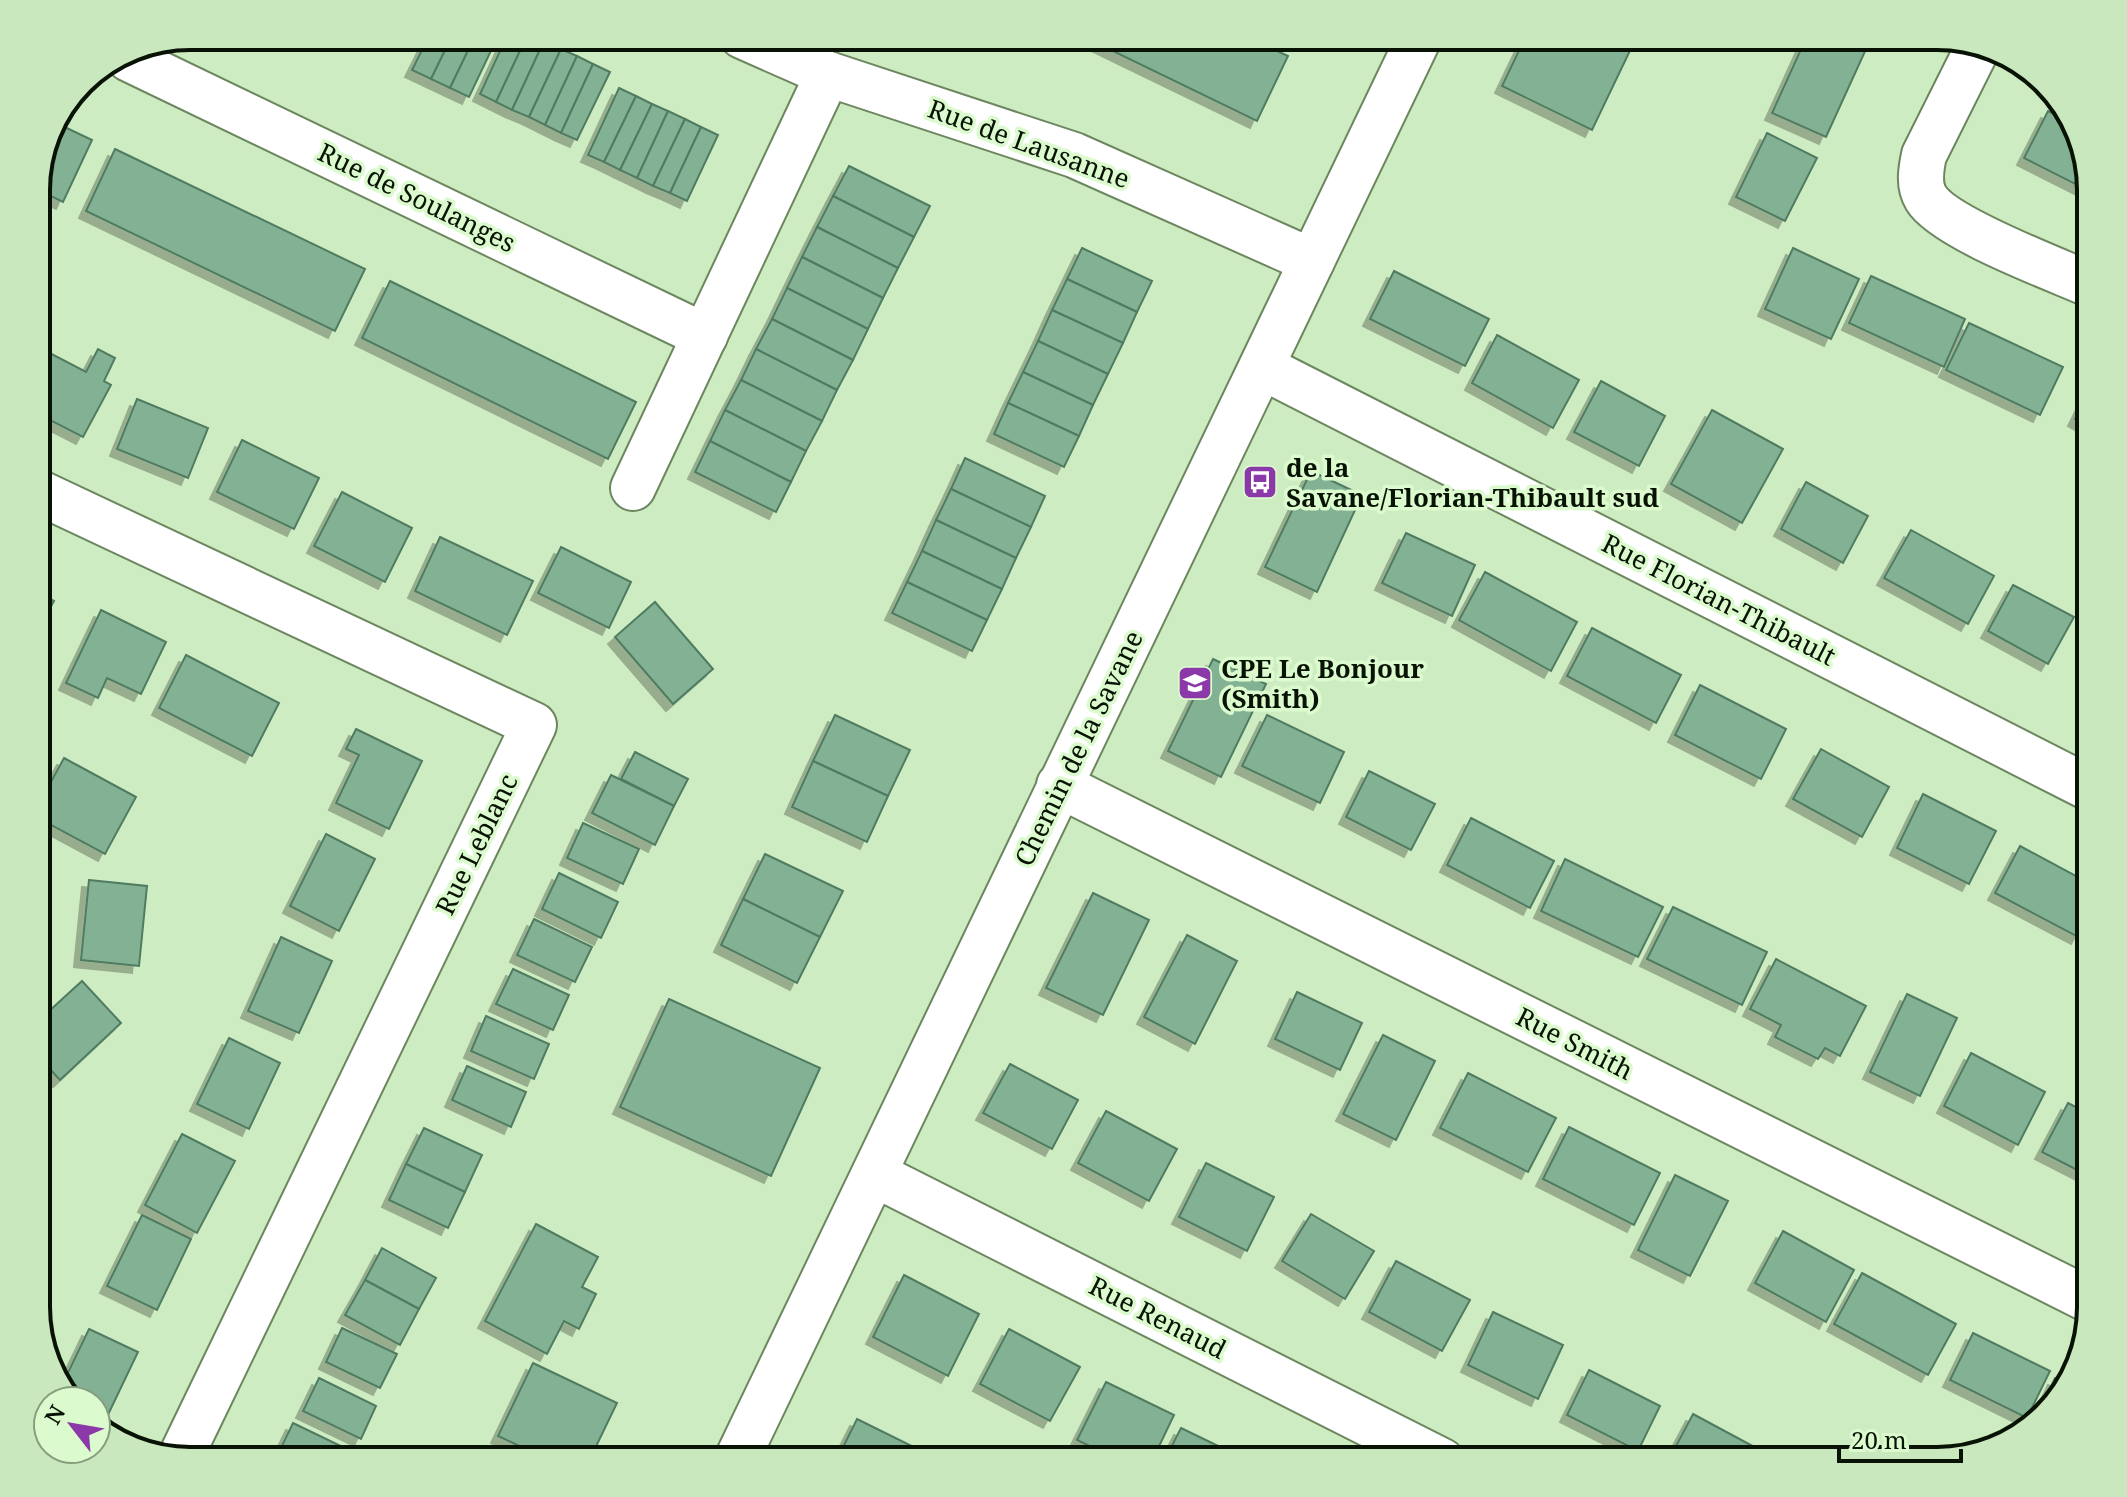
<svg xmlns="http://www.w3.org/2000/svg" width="2127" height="1497" font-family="'Noto Serif',serif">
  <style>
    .building { fill: #83b194; stroke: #507c61; stroke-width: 2; filter: url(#shadow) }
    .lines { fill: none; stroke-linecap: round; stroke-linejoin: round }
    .minor-casing { stroke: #6c8760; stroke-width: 48 }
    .minor { stroke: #fff; stroke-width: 44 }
    .labels { text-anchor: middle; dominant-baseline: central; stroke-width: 7; stroke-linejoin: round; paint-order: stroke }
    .street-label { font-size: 26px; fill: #091305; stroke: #dbface }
    .poi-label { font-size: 26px; font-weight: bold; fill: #091305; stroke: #dbface; text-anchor: start }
    .rim { fill: none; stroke: #091305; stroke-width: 4 }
  </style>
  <defs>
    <filter id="shadow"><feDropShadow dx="-7" dy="7" stdDeviation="0" flood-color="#0004"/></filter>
  </defs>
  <rect width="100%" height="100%" fill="#ceecc1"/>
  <g class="building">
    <path d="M429,36h23l-21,43 -19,-9z"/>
    <path d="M452,36h23l-25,52 -19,-9z"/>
    <path d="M475,36h23l-29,61 -19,-9z"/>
    <path d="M507,36h20l-31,66 -16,-8z"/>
    <path d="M527,36l17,5 -32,69 -16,-8z"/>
    <path d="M1082,36h200l-7,14 13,6 -31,65z"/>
    <path d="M1526,36h111l-45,94 -90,-44z"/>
    <path d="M1807,36h65l-46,101 -54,-24z"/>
    <path d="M544,41l17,8 -32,68 -17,-7z"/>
    <path d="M561,49l16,7 -32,69 -16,-8z"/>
    <path d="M577,56l16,8 -32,69 -16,-8z"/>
    <path d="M593,64l17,8 -33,68 -16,-7z"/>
    <path d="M619,88l17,8 -32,66 -16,-7z"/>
    <path d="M636,96l16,8 -32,66 -16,-8z"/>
    <path d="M652,104l16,7 -31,67 -17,-8z"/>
    <path d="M668,111l17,8 -32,67 -16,-8z"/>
    <path d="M2048,111l28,14 15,67 -67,-34z"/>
    <path d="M685,119l16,8 -31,66 -17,-7z"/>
    <path d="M52,121l40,19 -29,62 -27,-13z"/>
    <path d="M701,127l17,8 -31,66 -17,-8z"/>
    <path d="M1767,133l50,25 -32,63 -49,-24z"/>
    <path d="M115,149l250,120 -30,62 -249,-120z"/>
    <path d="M849,166l81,40 -16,31 -81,-41z"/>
    <path d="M833,196l81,41 -16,31 -81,-41z"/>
    <path d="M817,227l81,41 -15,30 -81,-41z"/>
    <path d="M1082,248l70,33 -15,31 -70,-33z"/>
    <path d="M1793,248l66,31 -28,60 -66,-30z"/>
    <path d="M802,257l81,41 -15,31 -81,-41z"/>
    <path d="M1394,271l95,48 -24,47 -95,-47z"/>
    <path d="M1871,276l94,43 -21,48 -95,-44z"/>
    <path d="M1067,279l70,33 -14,31 -71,-33z"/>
    <path d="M390,281l246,121 -28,57 -246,-121z"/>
    <path d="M787,288l81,41 -15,31 -81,-41z"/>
    <path d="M1052,310l71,33 -15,31 -70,-33z"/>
    <path d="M772,319l81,41 -16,30 -81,-41z"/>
    <path d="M1969,323l94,44 -23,48 -94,-45z"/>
    <path d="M1497,335l82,45 -26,48 -81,-45z"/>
    <path d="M1038,341l70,33 -15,31 -70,-33z"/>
    <path d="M40,348l46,24 12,-23 17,9 -11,23 7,4 -28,52 -47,-24v-58z"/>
    <path d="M756,349l81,41 -15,31 -81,-41z"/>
    <path d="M1023,372l70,33 -14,31 -71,-33z"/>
    <path d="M741,380l81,41 -16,30 -81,-41z"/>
    <path d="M1601,381l64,35 -26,50 -65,-34z"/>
    <path d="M2091,387v41l-16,-9z"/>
    <path d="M137,399l71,29 -20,50 -71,-29z"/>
    <path d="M1008,403l71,33 -15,31 -70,-33z"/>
    <path d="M725,410l81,41 -15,31 -81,-41z"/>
    <path d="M1712,410l71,39 -41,74 -71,-39z"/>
    <path d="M242,440l77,38 -25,51 -77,-37z"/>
    <path d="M710,441l81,41 -15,30 -81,-40z"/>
    <path d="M965,458l80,38 -14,31 -80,-38z"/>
    <path d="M1311,471l51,24 -45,97 -52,-25z"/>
    <path d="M1806,482l62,34 -25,47 -62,-34z"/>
    <path d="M951,489l80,38 -15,31 -80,-38z"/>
    <path d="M342,492l70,36 -27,54 -71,-36z"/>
    <path d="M936,520l80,38 -14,31 -80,-38z"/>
    <path d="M1911,530l83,46 -26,48 -84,-46z"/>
    <path d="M1406,533l69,32 -23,51 -70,-33z"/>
    <path d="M440,537l93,44 -26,54 -92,-44z"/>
    <path d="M561,547l70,35 -22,46 -71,-35z"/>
    <path d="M922,551l80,38 -15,31 -80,-38z"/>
    <path d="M1485,572l92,50 -26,49 -92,-51z"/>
    <path d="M907,582l80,38 -15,31 -80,-38z"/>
    <path d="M2013,585l61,32 -26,47 -60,-33z"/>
    <path d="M36,592l18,9 -18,33z"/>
    <path d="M655,602l58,67 -40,35 -58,-67z"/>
    <path d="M101,610l65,32 -25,52 -34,-16 -9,20 -32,-15z"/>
    <path d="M1592,628l89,47 -25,48 -89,-47z"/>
    <path d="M186,655l93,48 -27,53 -93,-48z"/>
    <path d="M1213,659l53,25 -45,93 -53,-26z"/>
    <path d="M1700,685l86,44 -25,50 -86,-44z"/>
    <path d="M835,715l75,35 -22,46 -75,-35z"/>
    <path d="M1267,715l77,37 -24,51 -78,-37z"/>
    <path d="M356,729l66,32 -33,68 -53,-26 23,-48 -13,-6z"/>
    <path d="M1821,749l68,38 -27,50 -69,-38z"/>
    <path d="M635,752l53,27 -14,27 -53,-27z"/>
    <path d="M64,758l72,39 -31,57 -69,-37v-8z"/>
    <path d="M813,761l75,35 -21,46 -75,-35z"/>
    <path d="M1369,771l66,33 -24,46 -65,-33z"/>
    <path d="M611,775l63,31 -19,39 -63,-32z"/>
    <path d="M1923,794l73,37 -27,53 -72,-36z"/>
    <path d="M1471,818l83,43 -24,47 -83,-43z"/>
    <path d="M583,823l56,26 -16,35 -56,-26z"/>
    <path d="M326,834l49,25 -36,72 -49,-25z"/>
    <path d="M2020,846l71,38v29l-13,24 -83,-44z"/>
    <path d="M765,854l78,37 -23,46 -77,-38z"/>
    <path d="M1565,859l98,48 -25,50 -97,-46z"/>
    <path d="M559,873l59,29 -17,36 -59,-29z"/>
    <path d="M89,880l58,6 -8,80 -58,-6z"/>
    <path d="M1093,893l56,27 -46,95 -57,-27z"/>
    <path d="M743,899l77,38 -23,46 -76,-38z"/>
    <path d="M1673,907l94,45 -25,53 -95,-46z"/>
    <path d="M534,919l58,28 -17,35 -58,-27z"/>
    <path d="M1187,935l50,26 -42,83 -51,-27z"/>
    <path d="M281,937l51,24 -33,72 -51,-22z"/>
    <path d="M1776,959l90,47 -26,50 -15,-8 -7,11 -43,-22 6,-12 -31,-16z"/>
    <path d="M513,969l56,26 -16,35 -57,-26z"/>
    <path d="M82,981l39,42 -61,57 -24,-26v-31z"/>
    <path d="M1297,992l65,31 -22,47 -65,-31z"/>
    <path d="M1907,994l50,24 -37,78 -50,-24z"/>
    <path d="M669,999l151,69 -49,108 -151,-69z"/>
    <path d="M486,1016l63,28 -15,35 -63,-28z"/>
    <path d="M1383,1035l52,26 -39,79 -53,-26z"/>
    <path d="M229,1038l51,25 -31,66 -52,-25z"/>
    <path d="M1971,1053l74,39 -27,53 -74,-39z"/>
    <path d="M1010,1064l68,36 -26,49 -69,-36z"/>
    <path d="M467,1066l59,26 -15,35 -59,-27z"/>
    <path d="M1468,1073l88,45 -28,54 -88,-44z"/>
    <path d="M2068,1103l23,12v62l-49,-25z"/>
    <path d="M1106,1111l71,38 -28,52 -71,-38z"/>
    <path d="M1569,1127l91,46 -26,52 -91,-46z"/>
    <path d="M424,1128l58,27 -17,37 -59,-28z"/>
    <path d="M182,1134l53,27 -38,72 -52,-28z"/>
    <path d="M1206,1163l68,34 -27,54 -68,-34z"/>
    <path d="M406,1164l59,28 -17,36 -59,-28z"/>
    <path d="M1675,1175l53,26 -38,75 -52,-26z"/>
    <path d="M1311,1214l63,37 -29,48 -63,-38z"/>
    <path d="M142,1215l49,24 -34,71 -50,-24z"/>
    <path d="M536,1224l62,33 -16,30 14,7 -17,35 -15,-8 -17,33 -62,-33z"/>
    <path d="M1783,1231l71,39 -28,52 -71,-39z"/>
    <path d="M382,1248l54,30 -17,31 -54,-29z"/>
    <path d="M1396,1261l74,39 -28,51 -73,-39z"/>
    <path d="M1862,1273l94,51 -28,51 -94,-51z"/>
    <path d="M904,1275l75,39 -31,62 -75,-39z"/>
    <path d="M365,1280l54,29 -19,36 -55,-30z"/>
    <path d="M1493,1312l70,33 -25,54 -70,-34z"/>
    <path d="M342,1328l55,26 -17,34 -54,-26z"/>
    <path d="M89,1329l49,23 -32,67 -10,-5v-13h-23l-12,-14z"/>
    <path d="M1009,1329l71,38 -30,54 -70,-37z"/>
    <path d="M1973,1333l77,38 -23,47 -77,-38z"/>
    <path d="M533,1363l84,40 -28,58h-38l-53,-25z"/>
    <path d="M1589,1370l71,36 -22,45 -71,-36z"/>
    <path d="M319,1378l57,28 -15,33 -58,-28z"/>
    <path d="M2055,1378l11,5 -6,17 -26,22z"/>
    <path d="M1106,1382l68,33 -22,46h-31l-44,-21z"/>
    <path d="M1693,1414l67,36 -6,11h-86z"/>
    <path d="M857,1419l79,39 -1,3h-99z"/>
    <path d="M293,1423l58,28 -5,10 -70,-3z"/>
    <path d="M1181,1428l68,33h-85z"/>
  </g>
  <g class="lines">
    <g class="minor-casing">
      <g id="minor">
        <path d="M742,36l86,38 246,81 238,106"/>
        <path d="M1977,49l-53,106c-3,14 -6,30 2,43 18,30 129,71 165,87"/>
        <path d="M129,59l576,277"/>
        <path d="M1262,367l829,422"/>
        <path d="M633,488l195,-414"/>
        <path d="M36,491l498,234 -354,733"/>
        <path d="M1059,785l1032,516"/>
        <path d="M874,1174l568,287"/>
        <path d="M736,1461l684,-1425"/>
      </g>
    </g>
    <use href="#minor" class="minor"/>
  </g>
  <defs>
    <g id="bus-square" transform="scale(1.8)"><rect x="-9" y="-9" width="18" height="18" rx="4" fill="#8b39a8" stroke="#dbface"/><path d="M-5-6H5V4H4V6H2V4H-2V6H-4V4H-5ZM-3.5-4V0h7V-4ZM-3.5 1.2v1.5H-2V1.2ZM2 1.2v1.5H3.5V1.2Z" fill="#fff"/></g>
    <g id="school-square" transform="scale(1.8)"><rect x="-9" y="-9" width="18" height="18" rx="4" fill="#8b39a8" stroke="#dbface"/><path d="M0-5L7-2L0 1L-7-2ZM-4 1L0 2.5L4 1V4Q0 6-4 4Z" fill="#fff"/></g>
  </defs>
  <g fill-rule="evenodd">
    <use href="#bus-square" x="1260" y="482"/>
    <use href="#school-square" x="1195" y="683"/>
  </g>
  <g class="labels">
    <g class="street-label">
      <text transform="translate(1029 143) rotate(20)">Rue de Lausanne</text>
      <text transform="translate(417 197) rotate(26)">Rue de Soulanges</text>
      <text transform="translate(1719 599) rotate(27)">Rue Florian-Thibault</text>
      <text transform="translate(1078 748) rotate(-64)">Chemin de la Savane</text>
      <text transform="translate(476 844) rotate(-64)">Rue Leblanc</text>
      <text transform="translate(1575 1043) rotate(27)">Rue Smith</text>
      <text transform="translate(1158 1317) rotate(27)">Rue Renaud</text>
    </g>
    <g class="poi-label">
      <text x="1286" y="467">de la<tspan x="1286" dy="30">Savane/Florian-Thibault sud</tspan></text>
      <text x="1221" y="668">CPE Le Bonjour<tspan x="1221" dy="30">(Smith)</tspan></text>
    </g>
  </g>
  <path d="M0 0H2127V1497H0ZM190 50H1937A140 140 0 0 1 2077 190V1307A140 140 0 0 1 1937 1447H190A140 140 0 0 1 50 1307V190A140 140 0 0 1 190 50Z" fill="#cae8be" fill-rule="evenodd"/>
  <path class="rim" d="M190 50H1937A140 140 0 0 1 2077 190V1307A140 140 0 0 1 1937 1447H190A140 140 0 0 1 50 1307V190A140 140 0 0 1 190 50Z"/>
  <g transform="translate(72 1425) rotate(301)"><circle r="38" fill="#dbface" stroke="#879e7e" stroke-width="2"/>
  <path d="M0-6L14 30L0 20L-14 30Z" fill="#8b39a8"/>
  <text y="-12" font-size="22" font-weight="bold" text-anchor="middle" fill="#091305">N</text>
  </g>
  <path d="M1839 1449v12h122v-12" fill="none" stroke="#091305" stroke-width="4"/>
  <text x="1851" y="1449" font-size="24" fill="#091305" stroke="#dbface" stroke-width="6" paint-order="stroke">20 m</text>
</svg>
